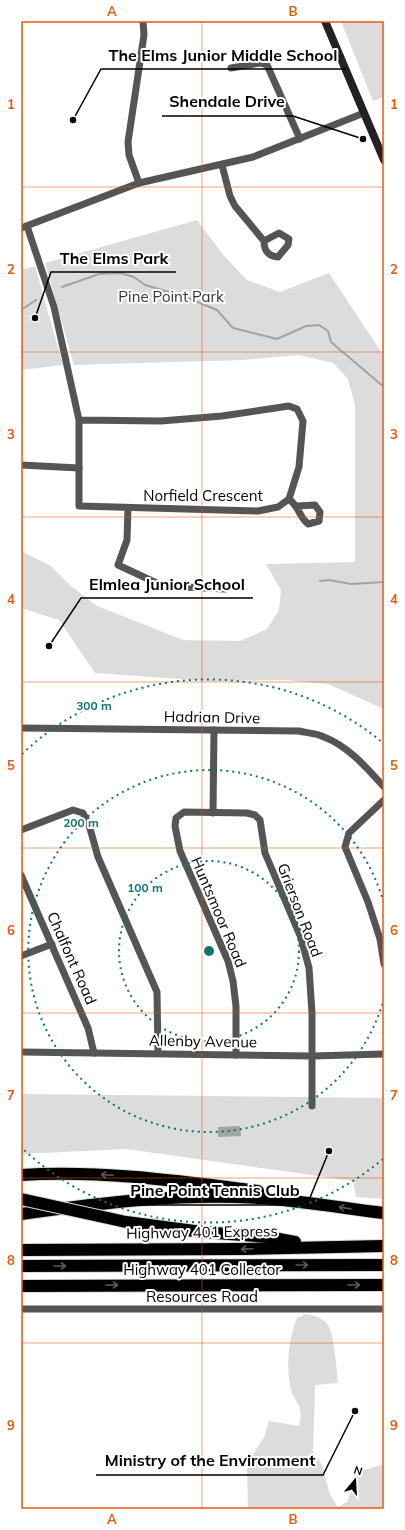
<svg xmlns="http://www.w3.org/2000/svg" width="405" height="1530" font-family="Mulish,sans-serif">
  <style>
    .green { fill: #dcdcdc }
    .water { fill: #a3a3a3 }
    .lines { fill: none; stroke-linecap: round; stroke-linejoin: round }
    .stream { stroke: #a3a3a3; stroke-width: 2 }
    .highway-casing { stroke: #dbdbdb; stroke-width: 14 }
    .street { stroke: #555; stroke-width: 7 }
    .secondary { stroke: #222; stroke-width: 8 }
    .highway { stroke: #000; stroke-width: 12 }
    .highway-bridge-casing { stroke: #dbdbdb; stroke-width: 14; stroke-linecap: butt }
    .highway-bridge { stroke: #000; stroke-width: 12 }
    .oneway { stroke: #595959 }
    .grid { fill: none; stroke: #e8590c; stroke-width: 1; stroke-opacity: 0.55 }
    .ring { fill: none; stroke: #0f766e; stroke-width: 2; stroke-dasharray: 2 4 }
    .labels { text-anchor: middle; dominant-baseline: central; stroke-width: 4; stroke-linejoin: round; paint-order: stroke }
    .park-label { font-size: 15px; fill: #333; stroke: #fff }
    .street-label { font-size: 15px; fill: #000; stroke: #fff }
    .centre { fill: #0f766e; stroke: #fff; stroke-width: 2 }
    .ring-label { font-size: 12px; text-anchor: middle; font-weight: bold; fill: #0f766e; stroke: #fff; stroke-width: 4; stroke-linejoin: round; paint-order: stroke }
    .leader { fill: none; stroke: #000; stroke-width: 1.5 }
    .callout-dot { fill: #000; stroke: #fff; stroke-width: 1.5 }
    .callout-label { font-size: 16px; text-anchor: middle; font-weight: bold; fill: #000; stroke: #fff; stroke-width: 4; stroke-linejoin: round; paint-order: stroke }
    .neatline { fill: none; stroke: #e8590c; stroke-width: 1.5 }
    .grid-label { font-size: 13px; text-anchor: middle; font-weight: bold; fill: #e8590c }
  </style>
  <rect width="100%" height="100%" fill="#fff"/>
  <g class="green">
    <path d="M341,21h43v76l-11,4z"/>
    <path d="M197,220l27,36 23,24 33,12 49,-19 55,83v353l-56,-25 -43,-4 -76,1 -114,-8 -36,-53 -38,-12v-57l30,15 20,20 26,20 86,34 57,1 27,-12 12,-19 2,-20 -15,-26 89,-2v-157l-7,-26 -15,-16 -34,-8 -56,5 -169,5 -29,-102z"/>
    <path d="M35,266l28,99 -42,5v-100z"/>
    <path d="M21,1094l363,4v101l-28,-2 -3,-16 -227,-32 -105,5z"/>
    <path d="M306,1314c9,2 16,3 22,11 6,7 9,47 10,58l-23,2 -2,67 9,13 8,30 8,12 9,-5 11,-30 26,-8v45h-136l-1,-45 17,-27 5,-16 30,5c6,-24 -6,-22 -9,-41 -4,-23 -1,-46 7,-67z"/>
  </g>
  <path class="water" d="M240,1126l1,10 -23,1v-10z"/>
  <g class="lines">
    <g class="stream">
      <path d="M62,287l37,-13 21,-1 14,4 11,8 38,11 34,14 16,18 44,11 29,-13 13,-1 9,6 3,11 53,45"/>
      <path d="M21,310l15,-10"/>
      <path d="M320,581l9,-1 22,4 33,-2"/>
    </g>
    <g class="highway-casing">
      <g id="highway">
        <path d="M21,1175c79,-5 158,6 237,16"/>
        <path d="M21,1214c79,-11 159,-21 239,-16 42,3 83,10 124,15"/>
        <path d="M126,1222l76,10 66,5 27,5"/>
        <path d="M21,1250l220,-1 143,-3"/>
        <path d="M21,1266l363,-1"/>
        <path d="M21,1286l363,-1"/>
      </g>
    </g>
    <g class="street">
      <path d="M231,68l29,-5 7,2 33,74"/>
      <path d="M222,165l8,31 5,10 29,35c0,10 4,15 14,16l10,-12 1,-6 -10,-6 -15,8"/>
      <path d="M139,183l-10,-28 -1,-13 16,-107 -1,-14"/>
      <path d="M27,226l27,81 25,113v86l179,5 20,-4 11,-8 10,-32 4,-46 -6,-12 -8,-3 -67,10 -61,5 -82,-1"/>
      <path d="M21,228l118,-45 114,-26 111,-44"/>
      <path d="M21,465l58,3"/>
      <path d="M289,499c11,9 9,16 19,25l11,-3 1,-9 -5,-7 -18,1"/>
      <path d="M128,508l-1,32 -9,25 45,21 62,3"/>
      <path d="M21,728l278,3c8,2 17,2 25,6 24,9 43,31 60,50"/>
      <path d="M384,800l-35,33 -4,14 23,55 12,37 4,25"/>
      <path d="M213,813l1,-83"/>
      <path d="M21,830l52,-20 10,3 6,12 9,32 59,135 1,61"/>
      <path d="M21,875l67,153 6,25"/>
      <path d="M21,956l31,-12"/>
      <path d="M21,1052l291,4 72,-2"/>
      <path d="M236,1055v-49l-3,-25 -5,-20 -48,-110 -5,-25 1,-8 8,-6 63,1 8,2 5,5 5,33 36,85 8,30 3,45v93"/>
      <path d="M21,1309h363"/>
    </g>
    <path class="secondary" d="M325,21l59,139"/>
    <use href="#highway" class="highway"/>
    <g class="highway-bridge-casing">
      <path id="highway-bridge" d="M21,1199l105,23"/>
    </g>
    <use href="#highway-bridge" class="highway-bridge"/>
  </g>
  <defs><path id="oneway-shaft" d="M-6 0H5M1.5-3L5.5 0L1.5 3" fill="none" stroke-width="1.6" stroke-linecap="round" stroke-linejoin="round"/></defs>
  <g class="oneway">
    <use href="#oneway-shaft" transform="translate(107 1175) rotate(-177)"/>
    <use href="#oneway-shaft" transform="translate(345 1208) rotate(-172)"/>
    <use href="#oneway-shaft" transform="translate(247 1249) rotate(178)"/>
    <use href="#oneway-shaft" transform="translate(302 1265)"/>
    <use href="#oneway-shaft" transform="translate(60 1266)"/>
    <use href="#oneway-shaft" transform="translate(112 1285)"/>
    <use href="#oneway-shaft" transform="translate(354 1285)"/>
  </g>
  <path class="grid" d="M202,21v1488M21,187h363M21,352h363M21,517h363M21,682h363M21,848h363M21,1013h363M21,1178h363M21,1343h363"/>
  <g class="ring">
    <circle cx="209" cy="951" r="90"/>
    <path d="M384 998A181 181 0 1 1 384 904"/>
    <path d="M383 1159A271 271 0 0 1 22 1148M22 754A271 271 0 0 1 383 743"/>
  </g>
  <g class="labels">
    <g class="park-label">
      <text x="171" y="296">Pine Point Park</text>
    </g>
    <g class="street-label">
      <text x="203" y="495">Norfield Crescent</text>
      <text transform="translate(212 717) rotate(1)">Hadrian Drive</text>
      <text transform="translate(300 910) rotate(69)">Grierson Road</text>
      <text transform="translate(219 912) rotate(67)">Huntsmoor Road</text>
      <text transform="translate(72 958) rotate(66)">Chalfont Road</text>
      <text transform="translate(203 1041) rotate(1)">Allenby Avenue</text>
      <text transform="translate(202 1232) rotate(-1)">Highway 401 Express</text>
      <text x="202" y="1269">Highway 401 Collector</text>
      <text x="202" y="1296">Resources Road</text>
    </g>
  </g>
  <circle cx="209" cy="951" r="6" class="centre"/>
  <g class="ring-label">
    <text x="94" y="710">300 m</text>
    <text x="81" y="827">200 m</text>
    <text x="145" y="892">100 m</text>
  </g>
  <path class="leader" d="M73 120L101 69H346M363 139L293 116H162M35 318L51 272H176M49 646L81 598H253M329 1151L307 1205H122M355 1411L323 1475H96"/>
  <g class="callout-dot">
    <circle cx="73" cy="120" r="4"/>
    <circle cx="363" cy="139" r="4"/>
    <circle cx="35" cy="318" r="4"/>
    <circle cx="49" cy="646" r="4"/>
    <circle cx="329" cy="1151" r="4"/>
    <circle cx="355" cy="1411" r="4"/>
  </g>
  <g class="callout-label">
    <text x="223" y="61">The Elms Junior Middle School</text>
    <text x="227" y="107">Shendale Drive</text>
    <text x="114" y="264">The Elms Park</text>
    <text x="167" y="590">Elmlea Junior School</text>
    <text x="215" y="1196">Pine Point Tennis Club</text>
    <text x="210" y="1466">Ministry of the Environment</text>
  </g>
  <rect width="405" height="1530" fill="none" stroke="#ffffff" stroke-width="44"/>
  <g transform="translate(355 1480) rotate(18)" stroke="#ffffff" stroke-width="3" paint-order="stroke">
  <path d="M0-3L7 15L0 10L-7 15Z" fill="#000000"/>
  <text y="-6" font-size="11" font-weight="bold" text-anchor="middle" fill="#000000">N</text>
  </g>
  <rect x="22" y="22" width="361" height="1486" class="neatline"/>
  <g class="grid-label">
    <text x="112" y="16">A</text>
    <text x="293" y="16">B</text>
    <text x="11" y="109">1</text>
    <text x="394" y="109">1</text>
    <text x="11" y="274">2</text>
    <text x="394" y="274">2</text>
    <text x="11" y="439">3</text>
    <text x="394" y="439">3</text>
    <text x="11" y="604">4</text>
    <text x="394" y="604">4</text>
    <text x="11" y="770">5</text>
    <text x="394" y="770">5</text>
    <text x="11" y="935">6</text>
    <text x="394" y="935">6</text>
    <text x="11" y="1100">7</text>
    <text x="394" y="1100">7</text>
    <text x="11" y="1265">8</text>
    <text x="394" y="1265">8</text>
    <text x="11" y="1430">9</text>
    <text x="394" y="1430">9</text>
    <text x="112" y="1524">A</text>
    <text x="293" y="1524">B</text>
  </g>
</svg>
